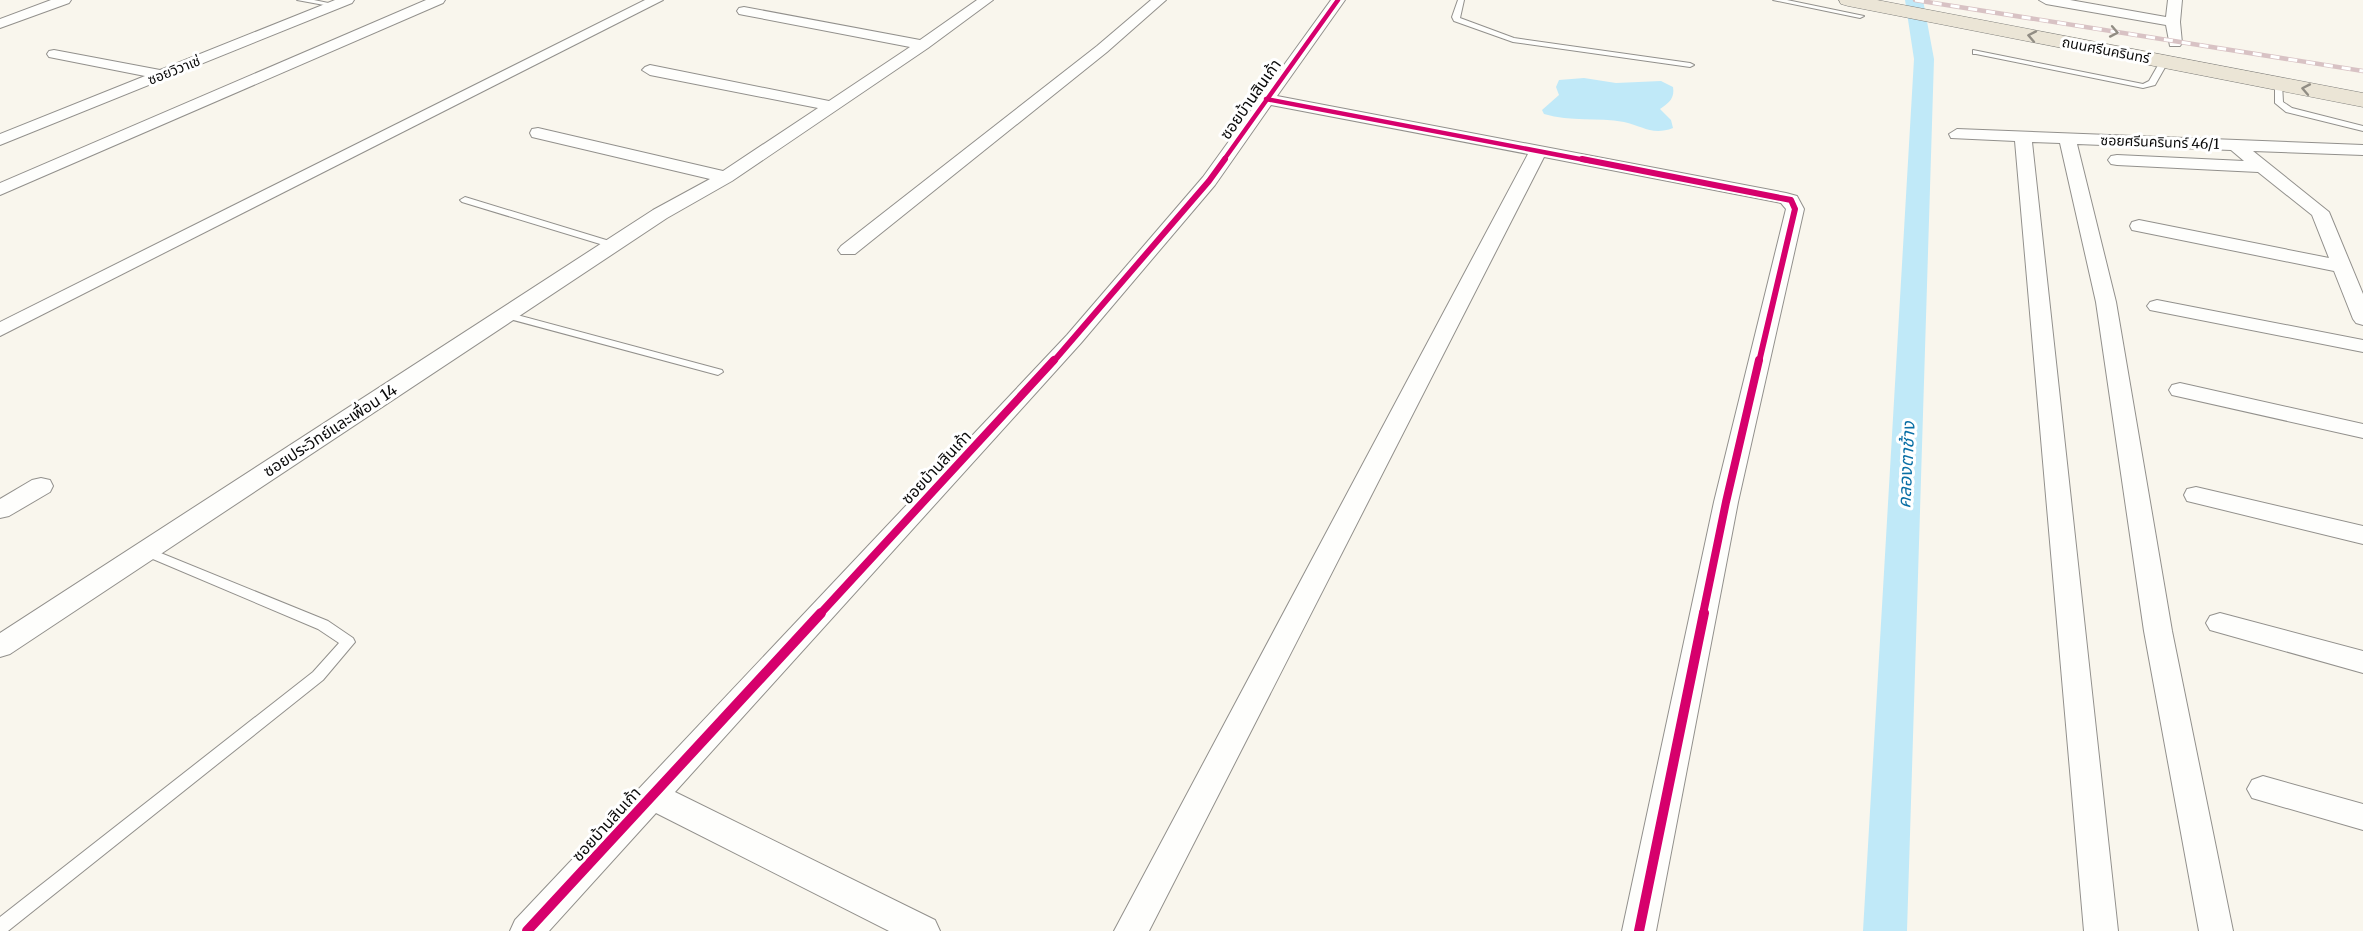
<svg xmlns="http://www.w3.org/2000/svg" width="2363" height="931" font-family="Merriweather,'Noto Sans Thai',serif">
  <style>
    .water { fill: #c0e9f8 }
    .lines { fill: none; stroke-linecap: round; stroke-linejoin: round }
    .canal { fill: #c0e9f8; fill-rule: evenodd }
    .lane-casing { stroke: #92908c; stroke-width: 2 }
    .street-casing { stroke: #92908c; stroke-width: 2 }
    .primary-casing { stroke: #7f7e7a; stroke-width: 1 }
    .lane { fill: #fefefc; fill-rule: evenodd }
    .street { fill: #fefefc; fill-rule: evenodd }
    .primary { fill: #ebe5d6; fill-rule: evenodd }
    .rail-casing { stroke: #d8c2c4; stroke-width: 4.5 }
    .rail { stroke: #fff; stroke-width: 3; stroke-dasharray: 9; stroke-linecap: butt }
    .cycleway-far3-casing { stroke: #fff; stroke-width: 7 }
    .cycleway-far2-casing { stroke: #fff; stroke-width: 9 }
    .cycleway-far1-casing { stroke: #fff; stroke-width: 11 }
    .cycleway-casing { stroke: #fff; stroke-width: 14 }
    .cycleway-far3 { stroke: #d6006c; stroke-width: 4.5 }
    .cycleway-far2 { stroke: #d6006c; stroke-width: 6 }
    .cycleway-far1 { stroke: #d6006c; stroke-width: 8 }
    .cycleway { stroke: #d6006c; stroke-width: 10 }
    .oneway { stroke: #918d84 }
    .labels { text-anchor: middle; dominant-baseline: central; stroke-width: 6; stroke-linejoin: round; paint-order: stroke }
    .far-street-label { font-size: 14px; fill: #0a0a0a; stroke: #fff }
    .street-label { font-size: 16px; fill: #0a0a0a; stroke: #fff }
    .water-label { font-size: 18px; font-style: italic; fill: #0a6fa5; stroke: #fff }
  </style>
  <rect width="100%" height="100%" fill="#f9f6ed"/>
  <path class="water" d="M1584,78l32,5 45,-2 12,6c2,11 -4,16 -13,22l11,11 2,8c-21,8 -30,-2 -49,-6 -27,-5 -53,0 -80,-8l-2,-4 17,-15 -3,-8 3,-7z"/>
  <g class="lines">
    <path class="canal" d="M1905,0h18l11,59 -27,872h-44l51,-872z"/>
    <g class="lane-casing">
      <g id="lane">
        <path d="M297,0h17l24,5 -3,2z"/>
        <path d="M1458,0h6l-4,18 54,20 176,25 4,2 -4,2 -177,-25 -59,-21 -2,-4z"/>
        <path d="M1773,0h14l77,16 -4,2z"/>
        <path d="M1973,50l170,34 6,-3 12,-21 7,2 -13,23 -12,3 -167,-34h-3z"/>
        <path d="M2275,82l7,2 1,18 9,6 71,18v5l-77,-19 -11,-9z"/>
        <path d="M465,197l151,46 2,2 -5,3 -3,-1 -148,-45 -2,-2z"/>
        <path d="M506,312l216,58 1,2 -5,3 -216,-58 -1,-2z"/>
        <path d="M146,547l182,74 25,17 2,4 -32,38 -315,251h-8v-14l313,-245 26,-29 -21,-14 -177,-75 -1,-3 1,-3z"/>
      </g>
    </g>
    <g class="street-casing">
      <g id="street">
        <path d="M51,0h20l-2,3 -69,25v-9z"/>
        <path d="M335,0h19l-2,3 -352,142v-11l145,-58 -96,-19 -2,-3 2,-3 5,-1 106,20z"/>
        <path d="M426,0h19l-2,3 -443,192v-12z"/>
        <path d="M645,0h18l-663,336v-14z"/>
        <path d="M977,0h16l-65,48 -196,133 -65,37 -657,436 -10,3v-24l653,-423 57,-31 -178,-42 -2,-4 2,-4 6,-1 185,43 95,-63 -168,-33 -8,-5 3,-3 5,-2 179,36 81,-54 -166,-32 -5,-1 -2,-3 2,-3 5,-1 176,33z"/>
        <path d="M1151,0h15l-59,52 -252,202h-14l-3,-4 3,-4 256,-200z"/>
        <path d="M1331,0h14l-68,96 509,97 11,3 7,13 -66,293 -82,429h-34l92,-429 72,-293 -5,-6 -237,-46 -395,774h-35l414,-777 -257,-49 -56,80 -134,158 -406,449 260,128 5,11h-51l-233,-118 -107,118h-39l5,-11 552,-585 136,-158z"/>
        <path d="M2039,0h31l96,17 2,-17h14l-2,22 2,21 -2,3h-10l-4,-21 -120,-21z"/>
        <path d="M1957,129l406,16v10l-110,-4 76,61 34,82v31l-7,-2 -3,-4 -19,-48 -202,-41 -2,-4 2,-4 7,-2 190,38 -17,-43 -54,-43 -141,-7 -6,-1 -3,-4 3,-4 6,-1 127,6 -13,-11 -154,-6 39,158 56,329 61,300h-34l-55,-300 -48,-329 -36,-159 -28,-1 86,789h-34l-69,-790 -64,-3 -2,-4z"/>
        <path d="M2157,300l206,40v12l-213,-42 -3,-4 3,-4z"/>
        <path d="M2180,383l183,41v14l-191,-43 -3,-5 3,-5z"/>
        <path d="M41,478l9,2 3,6 -3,6 -41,24 -9,2v-19l32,-19z"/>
        <path d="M2196,487l167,39v18l-176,-43 -3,-6 3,-6z"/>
        <path d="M2220,613l143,38v22l-153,-43 -4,-7 4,-7z"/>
        <path d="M2263,776l100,28v26l-111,-32 -5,-9 5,-9z"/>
      </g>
    </g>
    <g class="primary-casing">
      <path id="primary" d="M1839,0h38l486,93v14l-515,-101 -7,-2z"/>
    </g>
    <use href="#lane" class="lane"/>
    <use href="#street" class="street"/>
    <use href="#primary" class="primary"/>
    <g class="rail-casing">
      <path id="rail" d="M1915,0l448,71"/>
    </g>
    <use href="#rail" class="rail"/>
    <g class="cycleway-far3-casing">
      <g id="cycleway-far3">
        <path d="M1266,99l324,62"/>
        <path d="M1223,161l115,-161"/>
      </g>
    </g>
    <g class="cycleway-far2-casing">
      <g id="cycleway-far2">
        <path d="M1582,159l209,41 4,9 -36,153"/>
        <path d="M1053,362l156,-181 16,-22"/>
      </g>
    </g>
    <g class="cycleway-far1-casing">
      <g id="cycleway-far1">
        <path d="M820,614l234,-254"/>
        <path d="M1703,614l23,-112 33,-142"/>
      </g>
    </g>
    <g class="cycleway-casing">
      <g id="cycleway">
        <path d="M527,931l294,-318"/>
        <path d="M1639,931l65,-318"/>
      </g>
    </g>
    <use href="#cycleway-far3" class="cycleway-far3"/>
    <use href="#cycleway-far2" class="cycleway-far2"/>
    <use href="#cycleway-far1" class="cycleway-far1"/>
    <use href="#cycleway" class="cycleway"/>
  </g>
  <defs><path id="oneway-chevron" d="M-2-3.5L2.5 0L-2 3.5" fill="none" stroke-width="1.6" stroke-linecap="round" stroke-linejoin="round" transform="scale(1.5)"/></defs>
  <g class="oneway">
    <use href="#oneway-chevron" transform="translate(2114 32) rotate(11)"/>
    <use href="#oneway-chevron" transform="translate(2032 36) rotate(-169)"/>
    <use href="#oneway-chevron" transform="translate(2306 89) rotate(-169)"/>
  </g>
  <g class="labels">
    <g class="far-street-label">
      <text transform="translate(2106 50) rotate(11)">ถนนศรีนครินทร์</text>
      <text transform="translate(174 70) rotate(-22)">ซอยวิวาเช่</text>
      <text transform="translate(2160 142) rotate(2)">ซอยศรีนครินทร์ 46/1</text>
    </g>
    <g class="street-label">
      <text transform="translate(1250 99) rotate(-55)">ซอยบ้านสินเก้า</text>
      <text transform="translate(330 430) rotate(-33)">ซอยประวิทย์และเพื่อน 14</text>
      <text transform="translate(936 467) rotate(-47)">ซอยบ้านสินเก้า</text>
      <text transform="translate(606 824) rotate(-48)">ซอยบ้านสินเก้า</text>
    </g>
    <g class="water-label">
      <text transform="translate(1906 465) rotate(-87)">คลองตาช้าง</text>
    </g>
  </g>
</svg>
